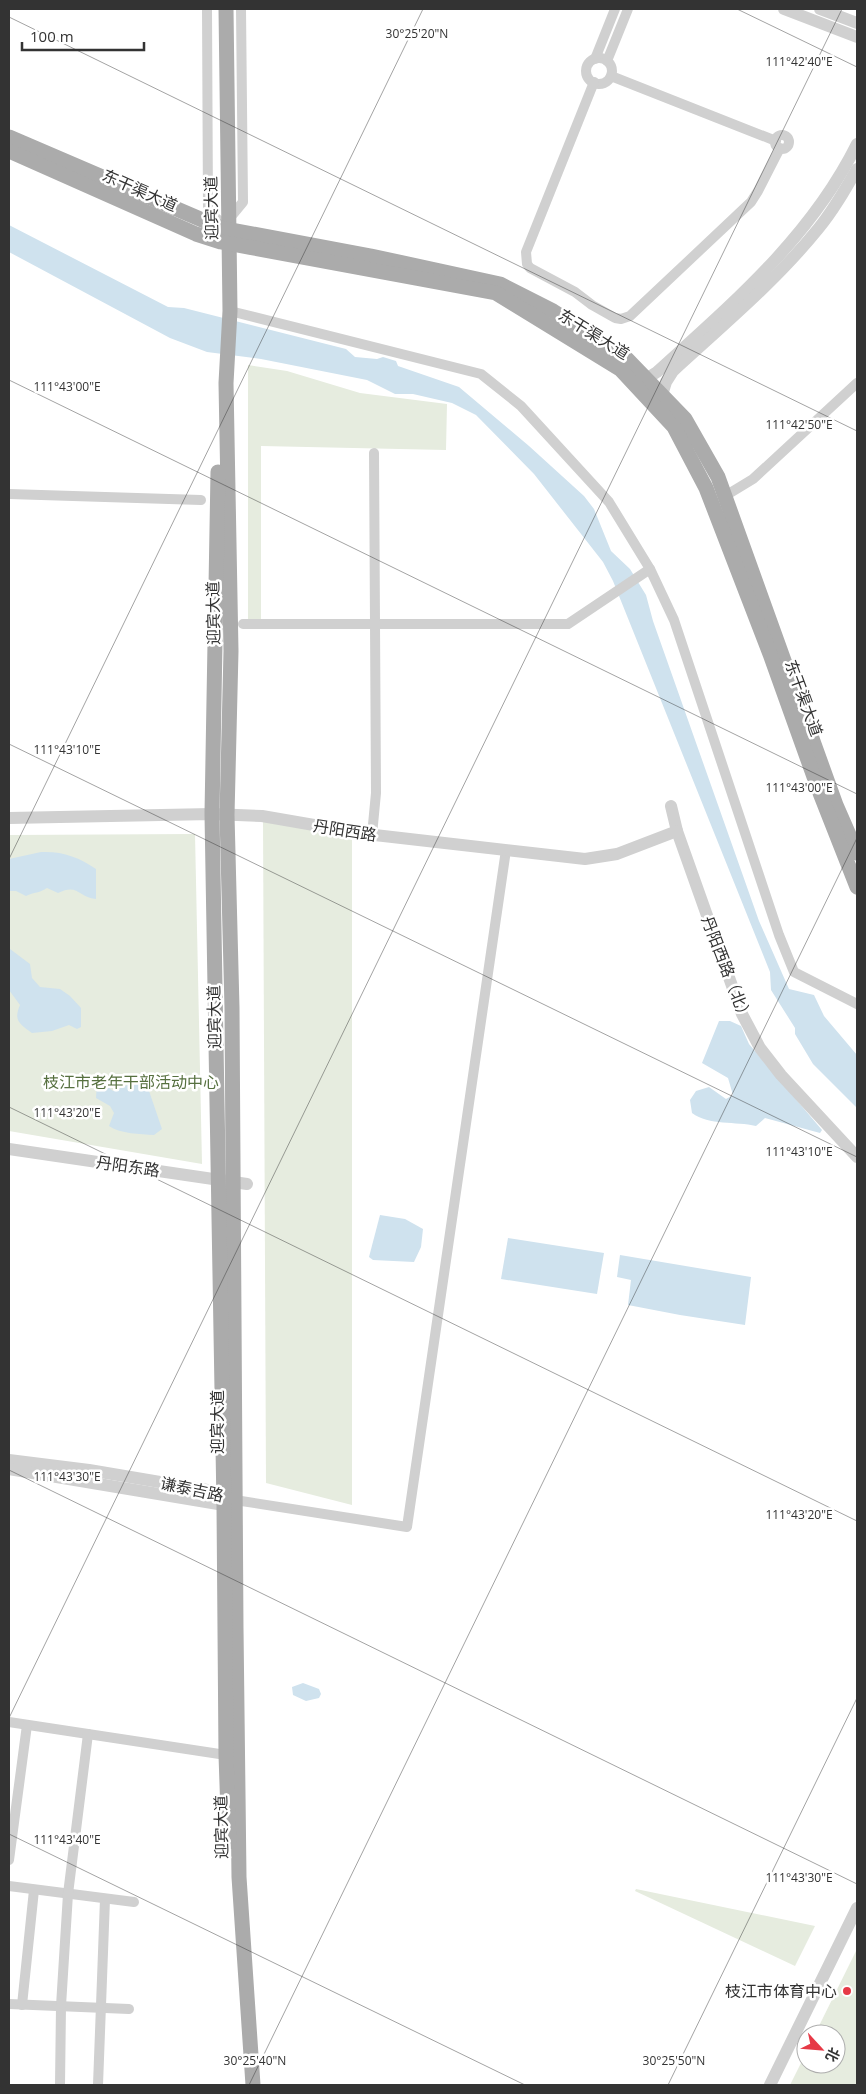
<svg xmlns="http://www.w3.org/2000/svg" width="866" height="2094" font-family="'Open Sans','Noto Sans SC',sans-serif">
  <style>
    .green { fill: #e6ecdf }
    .water { fill: #cfe2ee }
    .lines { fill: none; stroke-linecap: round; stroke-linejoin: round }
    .minor { stroke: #d0d0d0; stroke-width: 10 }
    .tertiary { stroke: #d0d0d0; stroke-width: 12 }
    .primary { stroke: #ababab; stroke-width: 15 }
    .ticks { fill: none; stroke: #333; stroke-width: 1; stroke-opacity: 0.45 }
    .poi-dot { fill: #e63946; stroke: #fff; stroke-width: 2 }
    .labels { text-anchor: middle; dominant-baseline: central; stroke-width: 5; stroke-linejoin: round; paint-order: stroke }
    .street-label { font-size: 16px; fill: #333; stroke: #fff }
    .park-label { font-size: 16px; fill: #56703f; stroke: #fff }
    .poi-label { font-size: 16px; fill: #333; stroke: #fff; text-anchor: end }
    .ticks-label { font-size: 12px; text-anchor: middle; fill: #333; stroke: #fff; stroke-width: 5; stroke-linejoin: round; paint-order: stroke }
  </style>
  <rect width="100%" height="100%" fill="#fff"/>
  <g class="green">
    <path d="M248,365l39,6 73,22 87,11 -1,46 -185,-4v173h-13z"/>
    <path d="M263,820l89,17v668l-86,-22z"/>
    <path d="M195,834l7,330 -193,-33v-296z"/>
    <path d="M636,1889l179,37 -20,40 -160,-75z"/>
    <path d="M857,1949v136h-67l16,-32v11h30v-30h-21z"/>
  </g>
  <g class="water">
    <path d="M9,225l159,82 16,1 162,41 9,8 22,2 6,-2 13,4 2,5 61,21 70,59 55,50 10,13 17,42 19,18 16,26 7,26 106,300 30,68 25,6 10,21 33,39v53l-44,-44 -18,-30v-6l-24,-38 -1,-18 -157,-391 -10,-19 -69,-88 -58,-59 -24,-12 -39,-9h-18l-28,-14 -106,-21 -54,-7 -37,-14 -161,-86z"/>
    <path d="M41,852c21,-1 38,5 55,17v30c-18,-2 -18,-16 -38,-6l-11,-5c-7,5 -13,4 -21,8l-10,-5h-7v-32z"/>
    <path d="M9,940l1,9 20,15 2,14 8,9 20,2 10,7 11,12v19l-4,2 -8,-4 -17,6 -20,2c-12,-9 -19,-12 -12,-28l-11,-15z"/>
    <path d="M719,1021h11l11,5 8,18 73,86 -2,3 -55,-15 -9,8c-20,-5 -47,0 -64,-13l-2,-13 6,-9 13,-4 17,12 7,-4 -5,-17 -26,-15z"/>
    <path d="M142,1079l5,6 15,44 -8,6c-14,-1 -33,-1 -45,-9l5,-13 -4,-7 -14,-8 1,-16 7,-2 3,6 6,5z"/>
    <path d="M380,1215l25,4 18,10 -2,18 -7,15 -41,-2 -4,-3z"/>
    <path d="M508,1238l96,15 -7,41 -96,-15z"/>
    <path d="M620,1255l131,22 -6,48 -65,-10 -52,-10 3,-25 -14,-3z"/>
    <path d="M303,1683l16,6 2,5 -2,4 -13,3 -13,-6 -1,-8z"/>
  </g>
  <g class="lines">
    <g class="minor">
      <path d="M207,9l1,203 13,10"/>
      <circle cx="599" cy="71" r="13"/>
      <path d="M595,59l20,-50"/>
      <path d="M607,61l21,-52"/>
      <path d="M611,76l165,65"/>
      <path d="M594,82l-68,170 1,12 3,4 45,24 17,13 23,13 6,1 9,-3 121,-114 7,-11 22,-43"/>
      <circle cx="782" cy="142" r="7"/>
      <path d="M229,219l14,-17 -2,-193"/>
      <path d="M230,311l251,63 40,32 88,96 41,67 24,51 105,315 15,37 63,32"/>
      <path d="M9,494l192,6"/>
      <path d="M725,496l28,-17 104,-96"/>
      <path d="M243,624h325l82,-55"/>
      <path d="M372,835l4,-42 -2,-340"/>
      <path d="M235,1500l172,27 99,-677"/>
      <path d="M9,1722l217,33"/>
      <path d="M9,1860l18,-135"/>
      <path d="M9,1886l125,16"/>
      <path d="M9,2004l120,5"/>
      <path d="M22,2005l12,-115"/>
      <path d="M60,2085l1,-79 7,-112 20,-160"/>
      <path d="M98,2085l7,-186"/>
    </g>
    <g class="tertiary">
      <path d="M784,9l73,28"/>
      <path d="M820,9l37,14"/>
      <path d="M638,380l8,-1 11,-7c76,-69 154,-135 200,-228"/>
      <path d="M662,395l4,-13 7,-11c50,-46 102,-89 145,-142 15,-18 27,-39 39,-60"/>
      <path d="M671,806l6,25 65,183 18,34 21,27 76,82"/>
      <path d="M9,818l203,-4 50,2 104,18 219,25 32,-5 60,-23"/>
      <path d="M9,1149l238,35"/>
      <path d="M9,1460l80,10 124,21 10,2 8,5"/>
      <path d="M9,1469l215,36 9,-4"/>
      <path d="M770,2085l87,-177"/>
    </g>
    <g class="primary">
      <path d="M226,9l4,302 -4,72 5,268 -4,164 5,193 4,620 3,249 14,208"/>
      <path d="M9,137l212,91 150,28 129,28 53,27 74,48 58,60 33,58 118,328 21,48"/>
      <path d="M9,151l187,83 25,8 275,51 124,76 54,58 32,61 64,166 48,134 39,99"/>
      <path d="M218,472l-6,342 12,691 2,250 3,87"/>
    </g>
  </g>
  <path class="ticks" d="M737,9l120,58M9,17l848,414M9,380l848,414M9,744l848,413M9,859l414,-850M9,1107l848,414M9,1470l848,414M9,1718l833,-1709M9,1834l516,251M249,2085l608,-1247M668,2085l189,-387"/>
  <circle class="poi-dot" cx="847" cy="1991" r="5"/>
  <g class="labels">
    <g class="street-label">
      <text transform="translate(140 190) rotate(24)">东干渠大道</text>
      <text transform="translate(211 208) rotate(-91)">迎宾大道</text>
      <text transform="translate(594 334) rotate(32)">东干渠大道</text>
      <text transform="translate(213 613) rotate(-91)">迎宾大道</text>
      <text transform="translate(804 698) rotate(70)">东干渠大道</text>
      <text transform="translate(345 830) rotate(9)">丹阳西路</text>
      <text transform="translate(727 969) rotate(69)">丹阳西路（北）</text>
      <text transform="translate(214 1017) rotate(-91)">迎宾大道</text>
      <text transform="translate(128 1166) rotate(8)">丹阳东路</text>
      <text transform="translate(217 1422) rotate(-90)">迎宾大道</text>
      <text transform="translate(192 1489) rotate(12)">谦泰吉路</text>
      <text transform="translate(221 1827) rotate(-91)">迎宾大道</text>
    </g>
    <g class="park-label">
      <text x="131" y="1082">枝江市老年干部活动中心</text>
    </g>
    <g class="poi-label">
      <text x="837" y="1991">枝江市体育中心</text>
    </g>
  </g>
  <g class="ticks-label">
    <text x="417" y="38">30°25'20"N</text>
    <text x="799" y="66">111°42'40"E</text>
    <text x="67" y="391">111°43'00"E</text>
    <text x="799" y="429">111°42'50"E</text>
    <text x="67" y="754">111°43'10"E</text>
    <text x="799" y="792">111°43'00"E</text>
    <text x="67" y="1117">111°43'20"E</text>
    <text x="799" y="1156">111°43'10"E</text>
    <text x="67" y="1481">111°43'30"E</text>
    <text x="799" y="1519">111°43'20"E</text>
    <text x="67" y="1844">111°43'40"E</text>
    <text x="799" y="1882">111°43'30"E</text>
    <text x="255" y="2065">30°25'40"N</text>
    <text x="674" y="2065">30°25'50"N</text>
  </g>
  <rect width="866" height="2094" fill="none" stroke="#333333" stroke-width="20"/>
  <g transform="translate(821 2049) rotate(116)"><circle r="24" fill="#ffffff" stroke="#adadad"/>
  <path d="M0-4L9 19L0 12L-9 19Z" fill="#e63946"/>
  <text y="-8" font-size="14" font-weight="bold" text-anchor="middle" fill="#333333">北</text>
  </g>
  <path d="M22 42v8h122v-8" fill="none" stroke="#333333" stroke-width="2.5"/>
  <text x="30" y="42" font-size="15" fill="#333333" stroke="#ffffff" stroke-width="4" paint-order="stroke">100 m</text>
</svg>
